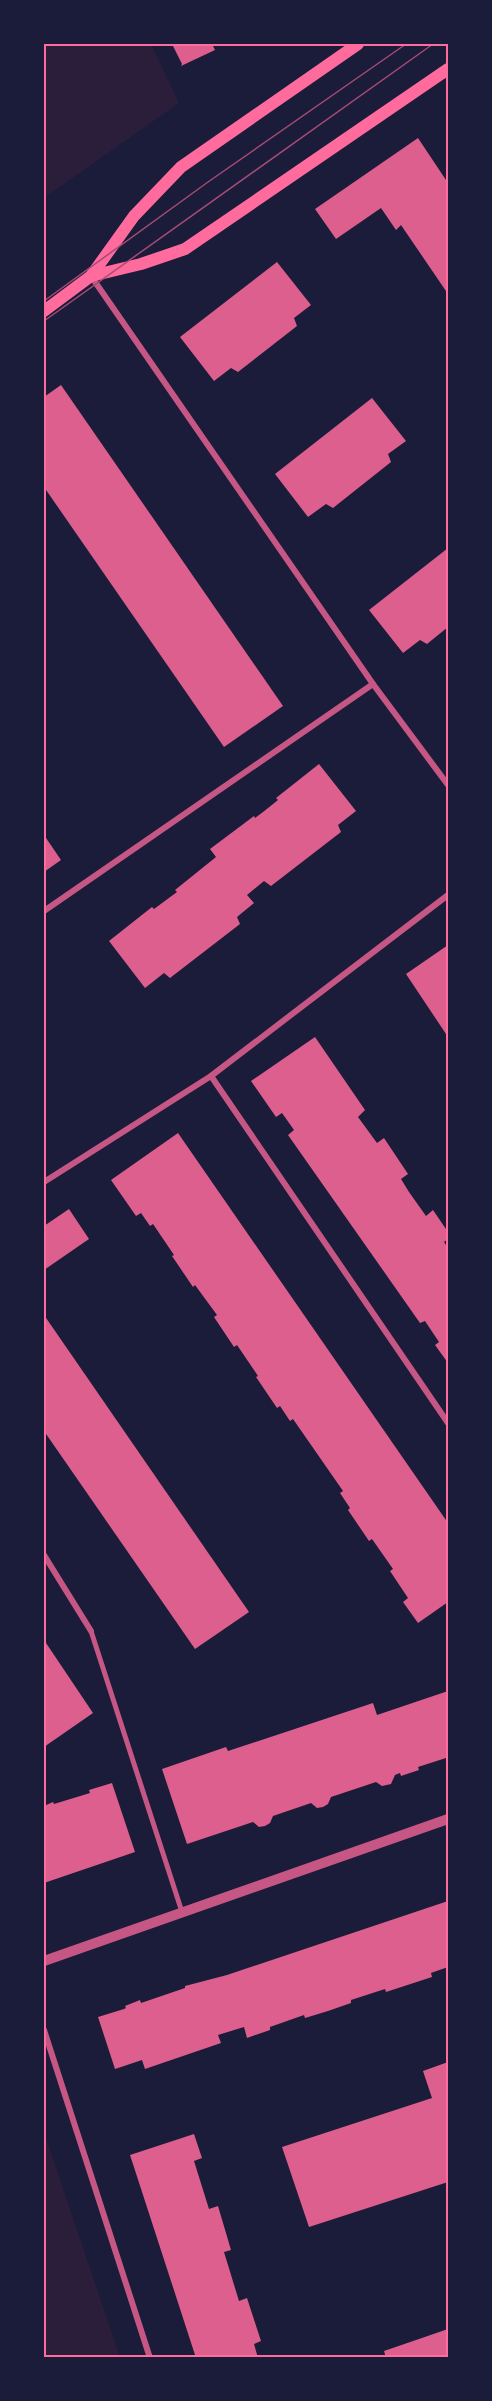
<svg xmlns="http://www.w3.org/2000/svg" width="492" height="2401" font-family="'Archivo Narrow',sans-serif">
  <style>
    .green { fill: #2a1e3b }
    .building { fill: #dd5f8e }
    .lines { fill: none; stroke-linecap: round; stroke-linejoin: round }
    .pedestrian { stroke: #c65784; stroke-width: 5 }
    .minor { stroke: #c65784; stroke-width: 6 }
    .tertiary { stroke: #c65784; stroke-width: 10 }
    .secondary { stroke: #ff6b9d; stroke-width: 12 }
    .tram { stroke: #a44b75; stroke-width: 1.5 }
    .neatline { fill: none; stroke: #ff6b9d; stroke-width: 2 }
  </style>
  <rect width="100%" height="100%" fill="#1b1b3a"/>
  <g class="green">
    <path d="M44,44h107l28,59 -135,95z"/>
    <path d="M45,2135l75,222h-76z"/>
  </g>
  <g class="building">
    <path d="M172,44h40l3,6 -34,16 1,-2z"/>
    <path d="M418,138l30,45v111l-47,-69 -5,5 -15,-22 -45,31 -21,-30z"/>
    <path d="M277,262l34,43 -17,13 3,8 -59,46 -7,-4 -17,13 -34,-44z"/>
    <path d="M61,385l222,321 -59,41 -180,-260v-90z"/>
    <path d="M372,398l34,43 -18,13 3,8 -58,46 -7,-4 -18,13 -33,-43z"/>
    <path d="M448,548v79l-21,17 -7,-4 -17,13 -34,-43z"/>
    <path d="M319,764l37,47 -18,14 3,7 -70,54 -7,-5 -17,14 7,8 -17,14 3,7 -70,54 -6,-5 -19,15 -36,-47 43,-34 2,2 23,-17 -2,-2 41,-33 -6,-8 44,-33 1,2 8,-6 15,-12 -2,-2z"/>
    <path d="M44,835l17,25 -17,12z"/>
    <path d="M448,945v92l-42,-63z"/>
    <path d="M315,1037l50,73 -7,7 19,26 7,-5 24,36 -7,5 8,13 17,24 7,-6 15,22v7l-4,3 4,6v115l-13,-18 4,-3 -14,-21 -5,2 -132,-188 6,-5 -12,-17 -6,4 -25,-36z"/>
    <path d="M178,1133l270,390v79l-30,21 -15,-21 5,-4 -18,-27 3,-2 -21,-30 -3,2 -21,-31 2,-2 -10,-15 3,-2 -50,-72 -3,2 -10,-15 -3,2 -21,-31 2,-1 -21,-31 -3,2 -20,-30 3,-2 -22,-30 -2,2 -21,-31 2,-1 -21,-31 -3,2 -9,-13 -5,3 -25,-36z"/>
    <path d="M69,1209l20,30 -45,31v-44z"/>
    <path d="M44,1315l205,297 -54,37 -151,-218z"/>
    <path d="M44,1640l49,73 -49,34z"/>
    <path d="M448,1691v74l-2,-7 -28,9 1,3 -18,6 -1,-3 -5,2 -4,9 -9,2 -6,-4 -45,15 -3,7 -5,3 -6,1 -6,-5 -38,13 -3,7 -5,3 -6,1 -6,-5 -66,22 -25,-75 64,-22 2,4 145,-48 4,12z"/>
    <path d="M112,1783l23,69 -91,31v-77l9,-4 1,2 36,-11 -1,-3z"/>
    <path d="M448,1901v66l-17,6 1,4 -46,15 -1,-3 -34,11v3l-23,8 -23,7 -1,-3 -34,12v3l-23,8 -3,-11 -26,8 3,8 -76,26 -3,-9 -27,9 -17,-52 26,-8 2,-1 -1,-2 15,-6 1,3 44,-15v-2l42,-11z"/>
    <path d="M448,2062v120l-139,45 -27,-80 150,-49 -9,-27z"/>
    <path d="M194,2134l8,24 -8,3 15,48 9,-3 13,44 -7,2 15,49 8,-3 14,43 -7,3 4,14h-62l-66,-203z"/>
    <path d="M448,2329v29h-62l-2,-7z"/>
  </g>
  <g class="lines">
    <path class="pedestrian" d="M91,1631l91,281"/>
    <g class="minor">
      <path d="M91,276l282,408 75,101"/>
      <path d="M44,911l329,-227"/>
      <path d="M211,1076l237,347"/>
      <path d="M44,1182l167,-106 237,-181"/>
      <path d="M44,1555l47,76"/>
      <path d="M44,2030l106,328"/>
    </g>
    <path class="tertiary" d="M44,1961l404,-142"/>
    <g class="secondary">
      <path d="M91,276l43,-60 47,-49 177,-123"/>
      <path d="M44,311l47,-35 50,-12 44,-15 263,-180"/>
    </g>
    <g class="tram">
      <path d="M44,301l164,-119 198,-138"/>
      <path d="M44,321l389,-277"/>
    </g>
  </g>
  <rect width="492" height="2401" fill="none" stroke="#1b1b3a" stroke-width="90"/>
  <rect x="45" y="45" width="402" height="2311" class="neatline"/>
</svg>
